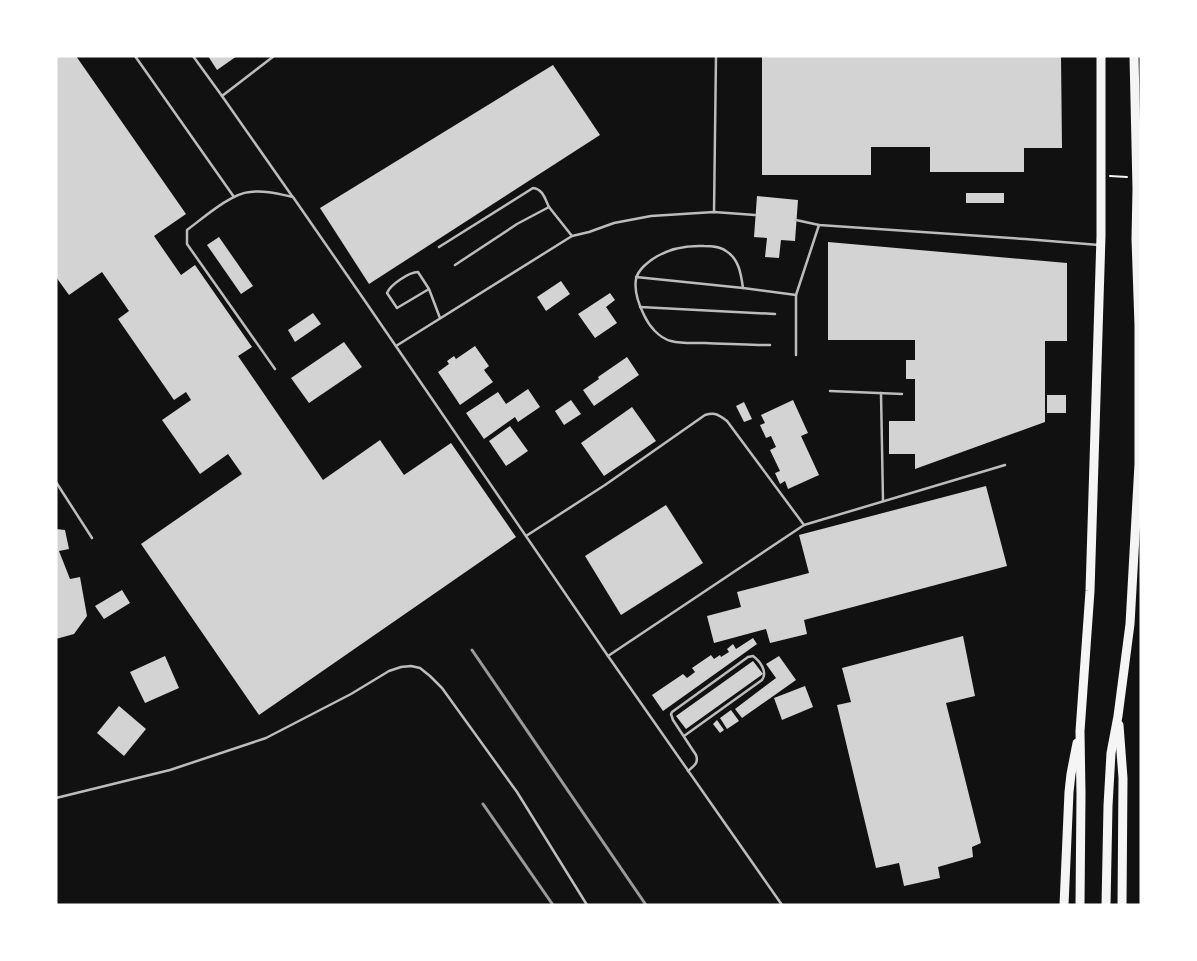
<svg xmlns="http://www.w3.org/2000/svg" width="1197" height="961" font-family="Karla,sans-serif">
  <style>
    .building { fill: #d3d3d3 }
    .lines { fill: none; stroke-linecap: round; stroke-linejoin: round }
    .path { stroke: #f5f5f5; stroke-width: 2 }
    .service { stroke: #bcbcbc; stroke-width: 2.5 }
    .trunk { stroke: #f5f5f5; stroke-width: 9 }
    .rail { stroke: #9a9a9a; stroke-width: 3 }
  </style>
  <rect width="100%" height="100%" fill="#111"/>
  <g class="building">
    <path d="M56,56h20l110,158 -32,22 27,39 14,-10 57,82 -14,9 85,124 57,-40 24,35 47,-32 65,94 -257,178 -118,-171 101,-70 -14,-20 -28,20 -38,-54 29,-20 -5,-8 -12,8 -56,-81 11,-8 -27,-39 -33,23 -13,-18z"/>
    <path d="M208,56h29l-20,14z"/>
    <path d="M762,56h299l1,92h-38v24h-94v-25h-59v28h-109z"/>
    <path d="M553,65l47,70 -231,149 -49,-76z"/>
    <rect x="966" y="193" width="38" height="10"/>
    <path d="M757,196l41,4 -3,41 -14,-1 -2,18 -14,-1 2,-19 -13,-1z"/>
    <path d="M219,237l34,49 -12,8 -34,-49z"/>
    <path d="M828,242l239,21v78h-22v81l-130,47v-15h-26v-33h26v-42h-9v-19h9v-20h-87z"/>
    <path d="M561,281l9,13 -24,17 -9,-14z"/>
    <path d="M610,293l5,7 -9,7 11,16 -22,15 -17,-24z"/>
    <path d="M313,313l8,11 -26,18 -7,-12z"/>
    <path d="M344,342l18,25 -53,36 -18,-25z"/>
    <path d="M475,346l14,20 -5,4 9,12 -33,23 -22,-33 11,-8 -2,-3 7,-5 2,3z"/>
    <path d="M627,357l12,18 -45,31 -11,-16 16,-11 -1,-2z"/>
    <path d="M528,389l12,18 -22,15 -3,-5 -31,22 -18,-26 32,-21 8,12z"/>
    <rect x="1047" y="395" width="19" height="18"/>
    <path d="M571,400l10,14 -17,11 -9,-14z"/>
    <path d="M793,400l15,33 -7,3 18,39 -31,14 -3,-8 -5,3 -5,-11 5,-2 -10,-21 6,-3 -5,-11 -5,2 -6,-13 5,-2 -4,-8z"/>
    <path d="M744,402l8,17 -8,3 -8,-16z"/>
    <path d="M632,407l24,34 -52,35 -23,-33z"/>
    <path d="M510,426l18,25 -22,15 -17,-25z"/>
    <path d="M986,486l21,80 -203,54 3,14 -37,9 -4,-14 -52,14 -7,-27 34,-9 -4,-15 72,-19 -10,-38z"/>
    <path d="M666,505l37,58 -82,52 -36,-59z"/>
    <path d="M56,529l9,1 4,19 -10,2 11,28 10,-2 7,39 -13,18 -18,5z"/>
    <path d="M122,590l8,13 -26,16 -9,-13z"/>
    <path d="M963,636l12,60 -29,7 35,140 -9,4 1,10 -35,10 2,11 -36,8 -5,-23 -23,5 -39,-163 14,-3 -9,-34z"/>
    <path d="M753,638l4,6 -94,67 -11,-16 31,-21 4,4 8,-6 -3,-4 19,-13 3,4 6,-4 1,2 8,-5 -2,-3 6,-5 3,5z"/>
    <path d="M165,656l14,32 -34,15 -15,-31z"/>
    <path d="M779,656l17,24 -54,38 -7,-9 41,-31 -10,-14z"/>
    <path d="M753,661l10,13 -77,55 -10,-13z"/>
    <path d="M805,686l8,21 -31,13 -8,-22z"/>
    <path d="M119,706l27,23 -22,27 -27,-23z"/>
    <path d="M731,710l8,11 -12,8 -7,-11z"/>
    <path d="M717,720l7,10 -4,3 -7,-9z"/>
  </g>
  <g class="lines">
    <path class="path" d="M1110,176l17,1"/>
    <g class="service">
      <path d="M135,56l99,141"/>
      <path d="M193,56l29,40 52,-40"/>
      <path d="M222,96l70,100"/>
      <path d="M714,212l2,-156"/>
      <path d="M796,220l23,5 206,14 74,6"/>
      <path d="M439,247l94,-59c10,1 12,11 16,19"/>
      <path d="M455,265l62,-41 32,-17 23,29"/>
      <path d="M636,277l107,11 53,7"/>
      <path d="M743,288c-2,-14 -4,-29 -17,-37 -6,-5 -15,-5 -22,-5 -23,-1 -43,4 -60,20 -3,3 -7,8 -8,13 -2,12 3,26 8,36 5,11 15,23 27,26 11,3 23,2 34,2 22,1 44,2 65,2"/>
      <path d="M429,289l-32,19 -10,-15c3,-8 22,-21 31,-21l11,17 11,29"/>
      <path d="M640,307l135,7"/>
      <path d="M396,346l176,-110 17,-4 25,-9 37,-7 63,-4 41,3"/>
      <path d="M796,355v-60l23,-70"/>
      <path d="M275,369l-88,-125v-14c15,-11 44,-37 63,-38 14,-2 29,2 43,5l72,104 243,355 174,249"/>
      <path d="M830,391l72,3"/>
      <path d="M881,393l2,108"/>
      <path d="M56,482l36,56"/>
      <path d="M804,525l201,-60"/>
      <path d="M526,536l79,-51 100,-70c11,-3 14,0 22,6l77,104 -196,131"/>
      <path d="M684,736l78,-56c6,-8 -2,-19 -9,-24l-5,1 -76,55 -1,2 2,6 23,35c3,8 -2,11 -8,16"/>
      <path d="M56,798l114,-28 96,-32 85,-44 38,-23 12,-4 10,-1 9,2 10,8 12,12 75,104 70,113"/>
    </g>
    <g class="trunk">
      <path d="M1119,725l4,53 -1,127"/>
      <path d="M1064,905l5,-113 2,-18 6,-31"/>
      <path d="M1080,905l1,-111 -1,-63 10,-140 11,-355v-180"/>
      <path d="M1106,905l2,-99 3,-53 7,-37 12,-92 9,-160v-139l-3,-86 1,-50 -3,-133"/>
    </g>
    <g class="rail">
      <path d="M472,650l174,255"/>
      <path d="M483,804l70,101"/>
    </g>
  </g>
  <rect width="1197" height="961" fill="none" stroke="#ffffff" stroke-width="115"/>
</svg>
